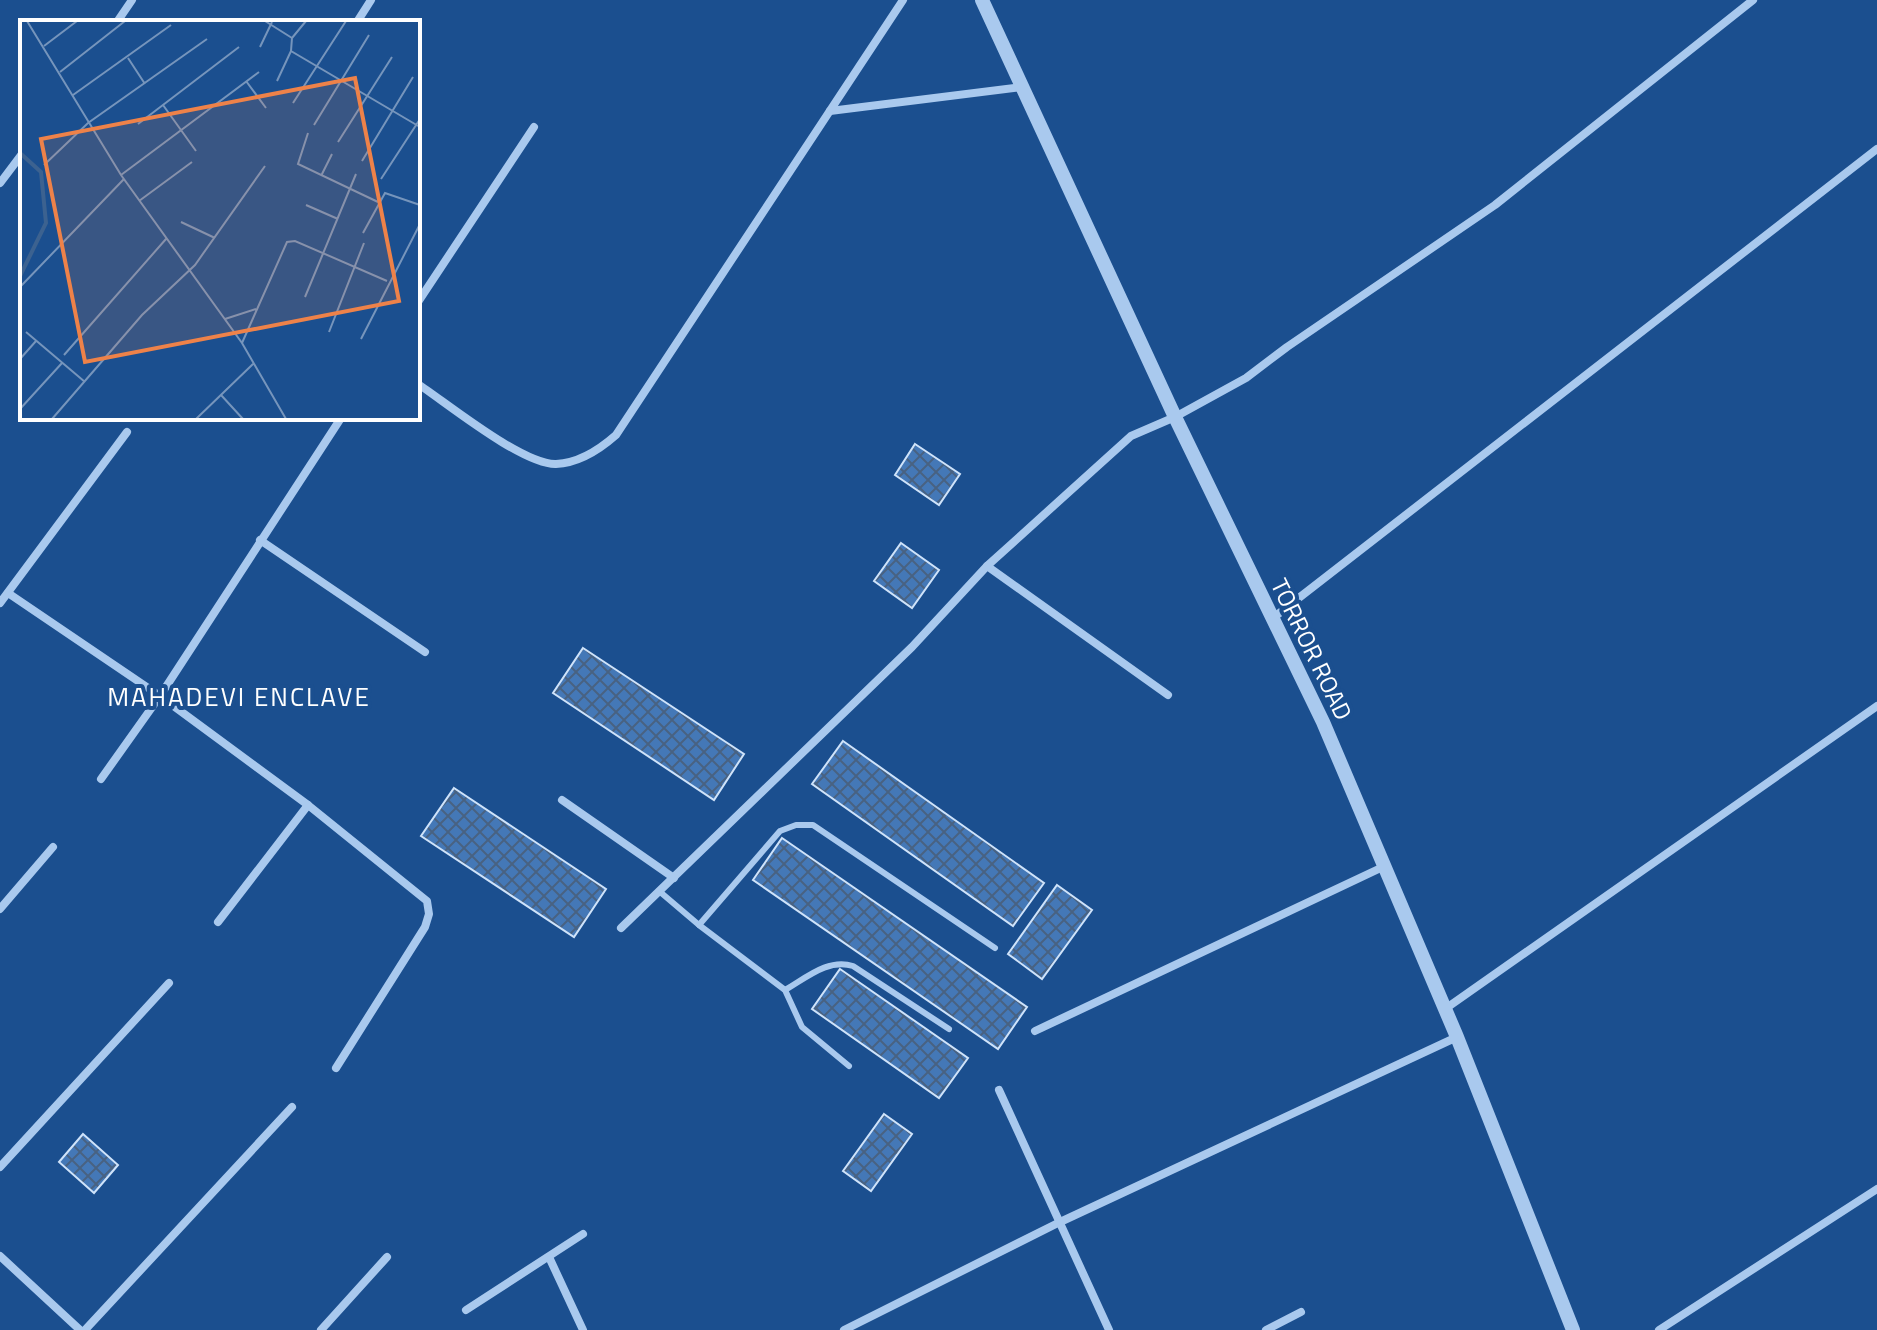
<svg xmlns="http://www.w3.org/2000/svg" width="1877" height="1330" font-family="'Titillium Web',sans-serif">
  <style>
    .building { fill: url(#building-cross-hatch); stroke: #cfe3fa; stroke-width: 2 }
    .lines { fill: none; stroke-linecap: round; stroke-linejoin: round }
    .service { stroke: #a9c9ee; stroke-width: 6 }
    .minor { stroke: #a9c9ee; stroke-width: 8 }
    .tertiary { stroke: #a9c9ee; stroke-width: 14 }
    .labels { text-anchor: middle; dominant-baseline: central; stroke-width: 8; stroke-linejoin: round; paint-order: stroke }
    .street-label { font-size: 24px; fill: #fff; stroke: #1b4f8f }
    .neighbourhood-label { font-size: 26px; letter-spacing: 2px; fill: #fff; stroke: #1b4f8f }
    .inset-river { fill: none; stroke: #3c6290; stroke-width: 4 }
    .inset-road { fill: none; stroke: #7695bc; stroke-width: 2 }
    .view { fill: #ee8249; fill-opacity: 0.15; stroke: #ee8249; stroke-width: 4 }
    .inset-edge { fill: none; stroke: #fff; stroke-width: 4 }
  </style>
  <defs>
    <pattern id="building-cross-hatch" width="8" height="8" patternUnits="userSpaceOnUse" patternTransform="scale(2)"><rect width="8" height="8" fill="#4478b7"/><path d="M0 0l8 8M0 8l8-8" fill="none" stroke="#486282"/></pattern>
  </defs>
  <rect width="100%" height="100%" fill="#1b4f8f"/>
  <g class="building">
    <path d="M915,444l45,30 -21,31 -44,-30z"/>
    <path d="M901,543l38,27 -27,38 -38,-27z"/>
    <path d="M583,648l161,106 -30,46 -161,-107z"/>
    <path d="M843,741l201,142 -31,43 -201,-142z"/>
    <path d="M454,788l152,101 -32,48 -153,-101z"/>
    <path d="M782,838l245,169 -29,42 -245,-169z"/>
    <path d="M1057,885l35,25 -50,69 -34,-25z"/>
    <path d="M840,969l128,89 -29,40 -127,-89z"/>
    <path d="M884,1114l28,20 -41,57 -28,-20z"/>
    <path d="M83,1134l35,31 -24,28 -35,-31z"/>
  </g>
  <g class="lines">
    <g class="service">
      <path d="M659,891l40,34 86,65 17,37 47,39"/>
      <path d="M699,925l81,-94 16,-6h17l182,123"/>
      <path d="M785,990c21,-12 43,-32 68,-24l96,63"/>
    </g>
    <g class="minor">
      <path d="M117,22l15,-22"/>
      <path d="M357,22l14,-22"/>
      <path d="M830,111l192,-24"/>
      <path d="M0,183l22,-29"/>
      <path d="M418,302l116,-175"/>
      <path d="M418,384c30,20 105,81 138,80 23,-1 43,-14 60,-29l287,-435"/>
      <path d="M260,540l165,112"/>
      <path d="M987,566l181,129"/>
      <path d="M8,593l152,103 148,109 119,96 2,13 -4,13 -89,141"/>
      <path d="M0,603l127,-171"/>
      <path d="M1273,618l604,-469"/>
      <path d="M101,779l59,-83 181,-278"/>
      <path d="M562,800l112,78"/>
      <path d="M0,909l53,-62"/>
      <path d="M218,922l90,-117"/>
      <path d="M621,928l291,-281 75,-81 144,-130 44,-19 71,-39 41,-31 208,-142 258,-205"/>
      <path d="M1445,1009l432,-303"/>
      <path d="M1035,1031l350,-165"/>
      <path d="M999,1090l110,240"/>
      <path d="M0,1167l169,-184"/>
      <path d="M0,1256l80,74"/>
      <path d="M549,1257l34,73"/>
      <path d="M466,1310l117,-76"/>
      <path d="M85,1330l207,-223"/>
      <path d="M321,1330l66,-73"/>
      <path d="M844,1330l214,-107 399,-186"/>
      <path d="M1266,1330l35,-18"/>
      <path d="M1659,1330l218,-141"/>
    </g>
    <path class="tertiary" d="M982,0l193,417 148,305 134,315 116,293"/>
  </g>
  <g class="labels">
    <g class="street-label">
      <text transform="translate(1312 649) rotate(64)">TORROR ROAD</text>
    </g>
    <g class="neighbourhood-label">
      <text x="239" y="696">MAHADEVI ENCLAVE</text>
    </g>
  </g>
  <g transform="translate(20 20)">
    <rect width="400" height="400" fill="#1b4f8f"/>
    <path class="inset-river" d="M0,133l21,19 5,51 -26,53"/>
    <path class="inset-road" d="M7,1l94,154 121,168 44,76M245,1l27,17M286,1l-14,17 -1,13 129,76M24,26l33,-25M240,27l12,-25M108,38l17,26M40,52l65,-51M226,61l20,27M257,61l14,-30M53,75l98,-70M273,83l53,-82M143,85l33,46M118,104l101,-77M294,105l55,-90M288,113l-10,31 80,38M318,122l54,-85M342,141l51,-84M24,145l44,-42 119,-84M101,155l138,-103M301,156l11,-22M361,159l39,-60M119,181l53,-39M286,185l32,14M161,202l34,16M343,213l22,-40 35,12M1,266l103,-107M285,277l51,-123M205,299l31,-10M6,312l59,50M309,312l35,-89M341,319l59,-115M222,323l45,-101 8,-1 92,40M44,335l102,-116M0,339l16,-18M201,375l22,24M0,389l42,-46M32,399l90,-104 53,-50 70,-99M176,399l57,-55"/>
    <path class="view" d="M335,58l44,223 -314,61 -44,-223z"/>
    <rect width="400" height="400" class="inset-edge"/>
  </g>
</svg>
